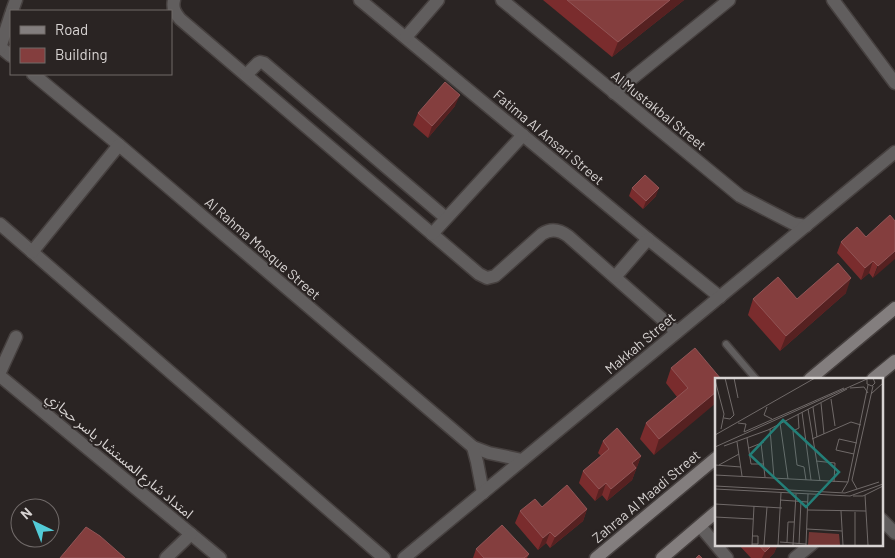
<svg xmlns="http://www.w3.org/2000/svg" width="895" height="558" font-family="Barlow,'Noto Sans Arabic',sans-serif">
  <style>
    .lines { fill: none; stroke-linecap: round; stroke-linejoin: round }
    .lane-casing { stroke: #46403f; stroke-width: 9 }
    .street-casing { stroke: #46403f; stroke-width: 15 }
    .secondary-casing { stroke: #46403f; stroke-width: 15 }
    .lane { stroke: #615e5e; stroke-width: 6 }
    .street { stroke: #615e5e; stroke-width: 12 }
    .secondary { stroke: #837e7e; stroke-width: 12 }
    .wall { fill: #7a2c2d }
    .shaded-wall { fill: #562121 }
    .building { fill: #843e3e; stroke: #915556 }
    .labels { text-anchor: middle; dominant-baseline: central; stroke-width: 4; stroke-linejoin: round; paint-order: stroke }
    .street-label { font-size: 14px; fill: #d8d4d3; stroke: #2a2423 }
    .inset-road { fill: none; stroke: #706a69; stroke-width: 1 }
    .view { fill: #237f78; fill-opacity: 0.15; stroke: #237f78; stroke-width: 2.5 }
    .inset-edge { fill: none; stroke: #d8d4d3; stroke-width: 2.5 }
  </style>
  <rect width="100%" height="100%" fill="#2a2423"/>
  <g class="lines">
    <g class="lane-casing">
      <path id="lane" d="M726,344l30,35"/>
    </g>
    <g class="street-casing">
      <g id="street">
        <path d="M174,0c-2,8 1,13 6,19l299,255 8,4 8,-2 47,-42c9,-6 18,-4 26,2l109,96"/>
        <path d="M360,0l288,239 72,58"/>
        <path d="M502,0l238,196 54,28 12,2"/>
        <path d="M833,0l62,83"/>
        <path d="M12,11l4,-11"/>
        <path d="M406,37l32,-37"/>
        <path d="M0,47l11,9"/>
        <path d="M0,48l11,-34"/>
        <path d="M33,74l86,71 354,302 16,6 33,7"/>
        <path d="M246,75l12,-12 2,-1 4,1 182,155"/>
        <path d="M614,93l115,-93"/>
        <path d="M0,224l384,334"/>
        <path d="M432,234l91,-99"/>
        <path d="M32,252l87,-107"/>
        <path d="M615,277l33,-38"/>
        <path d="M0,372l16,-35"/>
        <path d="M0,376l220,182"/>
        <path d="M473,447l4,15 6,31"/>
        <path d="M881,519l14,14"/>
        <path d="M700,526l27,32"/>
        <path d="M166,558l25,-24"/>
        <path d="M404,558l491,-406"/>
        <path d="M795,558l17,-14"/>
      </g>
    </g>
    <g class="secondary-casing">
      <g id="secondary">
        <path d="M810,379l85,-71"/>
        <path d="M873,379l22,-18"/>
        <path d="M596,558l120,-100"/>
        <path d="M662,558l54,-46"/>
      </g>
    </g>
    <use href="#lane" class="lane"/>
    <use href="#street" class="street"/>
    <use href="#secondary" class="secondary"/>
  </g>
  <g class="wall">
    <path d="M543,0h141l-72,57z"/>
    <path d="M455,106l-27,32 -15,-13 5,-12z"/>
    <path d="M632,188l24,8 -13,13 -14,-13z"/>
    <path d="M895,221l-22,57 -4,-5 -8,7 -24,-27 4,-11 25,-5z"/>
    <path d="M846,293l-66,58 -32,-36 5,-16h44z"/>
    <path d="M671,368l50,11 -67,76 -14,-16 6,-16 31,-26 -11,-14z"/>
    <path d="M603,441l38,15 -9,24 -25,21 -5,-6 -7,6 -16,-18 4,-12 18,-15 -3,-3z"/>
    <path d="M542,507l45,2 -4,12 -33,27 -4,-5 -8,7 -23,-27 5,-12z"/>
    <path d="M738,544h40l-4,9 -5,5h-18z"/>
    <path d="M476,549l53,5 -2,4h-54z"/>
  </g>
  <g class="shaded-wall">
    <path d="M670,0h14l-72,57 6,-15z"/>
    <path d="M460,95l-5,11 -27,32 4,-12z"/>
    <path d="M659,188l-3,8 -13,13 3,-8z"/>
    <path d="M895,251v8l-22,19 5,-12z"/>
    <path d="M873,261l-4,12 -8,7 4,-12z"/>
    <path d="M851,278l-5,15 -66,58 6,-15z"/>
    <path d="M716,392v11l-62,52 5,-16z"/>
    <path d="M641,456l-9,24 -25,21 4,-12 21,-26z"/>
    <path d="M606,483l-4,12 -7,6 4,-12z"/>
    <path d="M587,509l-4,12 -33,27 5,-11z"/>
    <path d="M550,532l-4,11 -8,7 5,-12z"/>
    <path d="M773,544h5l-4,9 -5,5h-7l3,-6z"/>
  </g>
  <g class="building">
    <path d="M567,0h103l-52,42z"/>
    <path d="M445,82l15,13 -28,31 -14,-13z"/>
    <path d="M645,175l14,13 -13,13 -14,-13z"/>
    <path d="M890,215l5,6v30l-17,15 -5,-5 -8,7 -24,-26 16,-15 9,10z"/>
    <path d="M838,263l13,15 -65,58 -33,-37 25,-22 19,22z"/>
    <path d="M695,348l26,31h-5v13l-57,47 -13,-16 42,-35 -17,-20z"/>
    <path d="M617,428l24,28 -9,7 4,5 -25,21 -5,-6 -7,6 -16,-18 26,-22 -6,-8z"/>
    <path d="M567,485l20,24 -32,28 -5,-5 -7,6 -23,-27 15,-12 7,8z"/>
    <path d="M502,525l27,29 -5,4h-40l-8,-9z"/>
    <path d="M86,527l14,9 25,22h-65z"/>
    <path d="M758,544h15l-8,8z"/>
    <path d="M699,555l3,3h-6z"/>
  </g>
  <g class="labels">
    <g class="street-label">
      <text transform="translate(659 110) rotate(39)">Al Mustakbal Street</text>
      <text transform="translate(549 137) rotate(40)">Fatima Al Ansari Street</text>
      <text transform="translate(263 248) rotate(41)">Al Rahma Mosque Street</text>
      <text transform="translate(640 343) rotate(-40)">Makkah Street</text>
      <text transform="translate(120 455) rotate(40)">امتداد شارع المستشار ياسر حجازي</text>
      <text transform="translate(646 496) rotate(-40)">Zahraa Al Maadi Street</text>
    </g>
  </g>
  <g transform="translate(715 378)">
    <rect width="168" height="168" fill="#2a2423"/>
    <path d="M94,154l30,2 1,11h-32z" fill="#723634"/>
    <path class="inset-road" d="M19,0l4,20M152,1v5l5,2 3,-3 -2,-5M0,2l9,34 -3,15M135,10l14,-1 4,6M156,16l12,-11M116,21l4,27M106,25l3,31M52,29l-3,8 8,4M98,29l4,30M93,31l12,72M87,34l9,68M83,36l1,14 -6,3 4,34 7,2 2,13M9,40l6,1 4,-4 -9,-37M23,45l8,1 -2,8M65,45l8,56M55,51l4,49M29,54l100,-44M0,57l100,-57M32,60l4,26h13M97,61l39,-17 10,3M22,64l5,34M46,65l4,34M9,68l44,-16 79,-41M0,69l152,-68M34,70l15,-6M139,76l-18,-4 3,-11 18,4M101,83l19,2 -1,19M0,87l26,2M4,87l20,-11M0,97l133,7M0,108l130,7 34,-11M0,111l135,7 33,-12M142,111l-5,-9 21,-94M127,114l6,-10 20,-97M150,117l3,50M138,118h10l20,-10M65,122l28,2M0,126l67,4M93,132l58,1M126,133l2,34M140,134v33M0,139l38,2M92,151l35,2M65,164l26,2M72,164l1,-20h6M37,166h6v-8h-6M84,166l2,-43M37,167l2,-39M49,167l3,-38M63,167l3,-52M78,167l3,-51M91,167l2,-51"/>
    <path class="view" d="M68,42l56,52 -33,35 -56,-52z"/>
    <rect width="168" height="168" class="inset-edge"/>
  </g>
  <rect x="10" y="10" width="162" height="65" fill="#2a2423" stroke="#706a69"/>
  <rect x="20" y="26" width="25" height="8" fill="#837e7e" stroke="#706a69"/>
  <text x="55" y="35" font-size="15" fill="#d8d4d3">Road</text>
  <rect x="20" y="48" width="25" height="15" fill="#843e3e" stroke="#706a69"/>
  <text x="55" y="60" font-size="15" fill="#d8d4d3">Building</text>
  <g transform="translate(35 523) rotate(317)"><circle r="24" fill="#2a2423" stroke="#706a69"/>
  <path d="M0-4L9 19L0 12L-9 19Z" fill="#52cbd7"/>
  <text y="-8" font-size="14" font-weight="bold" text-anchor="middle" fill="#d8d4d3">N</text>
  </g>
</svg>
